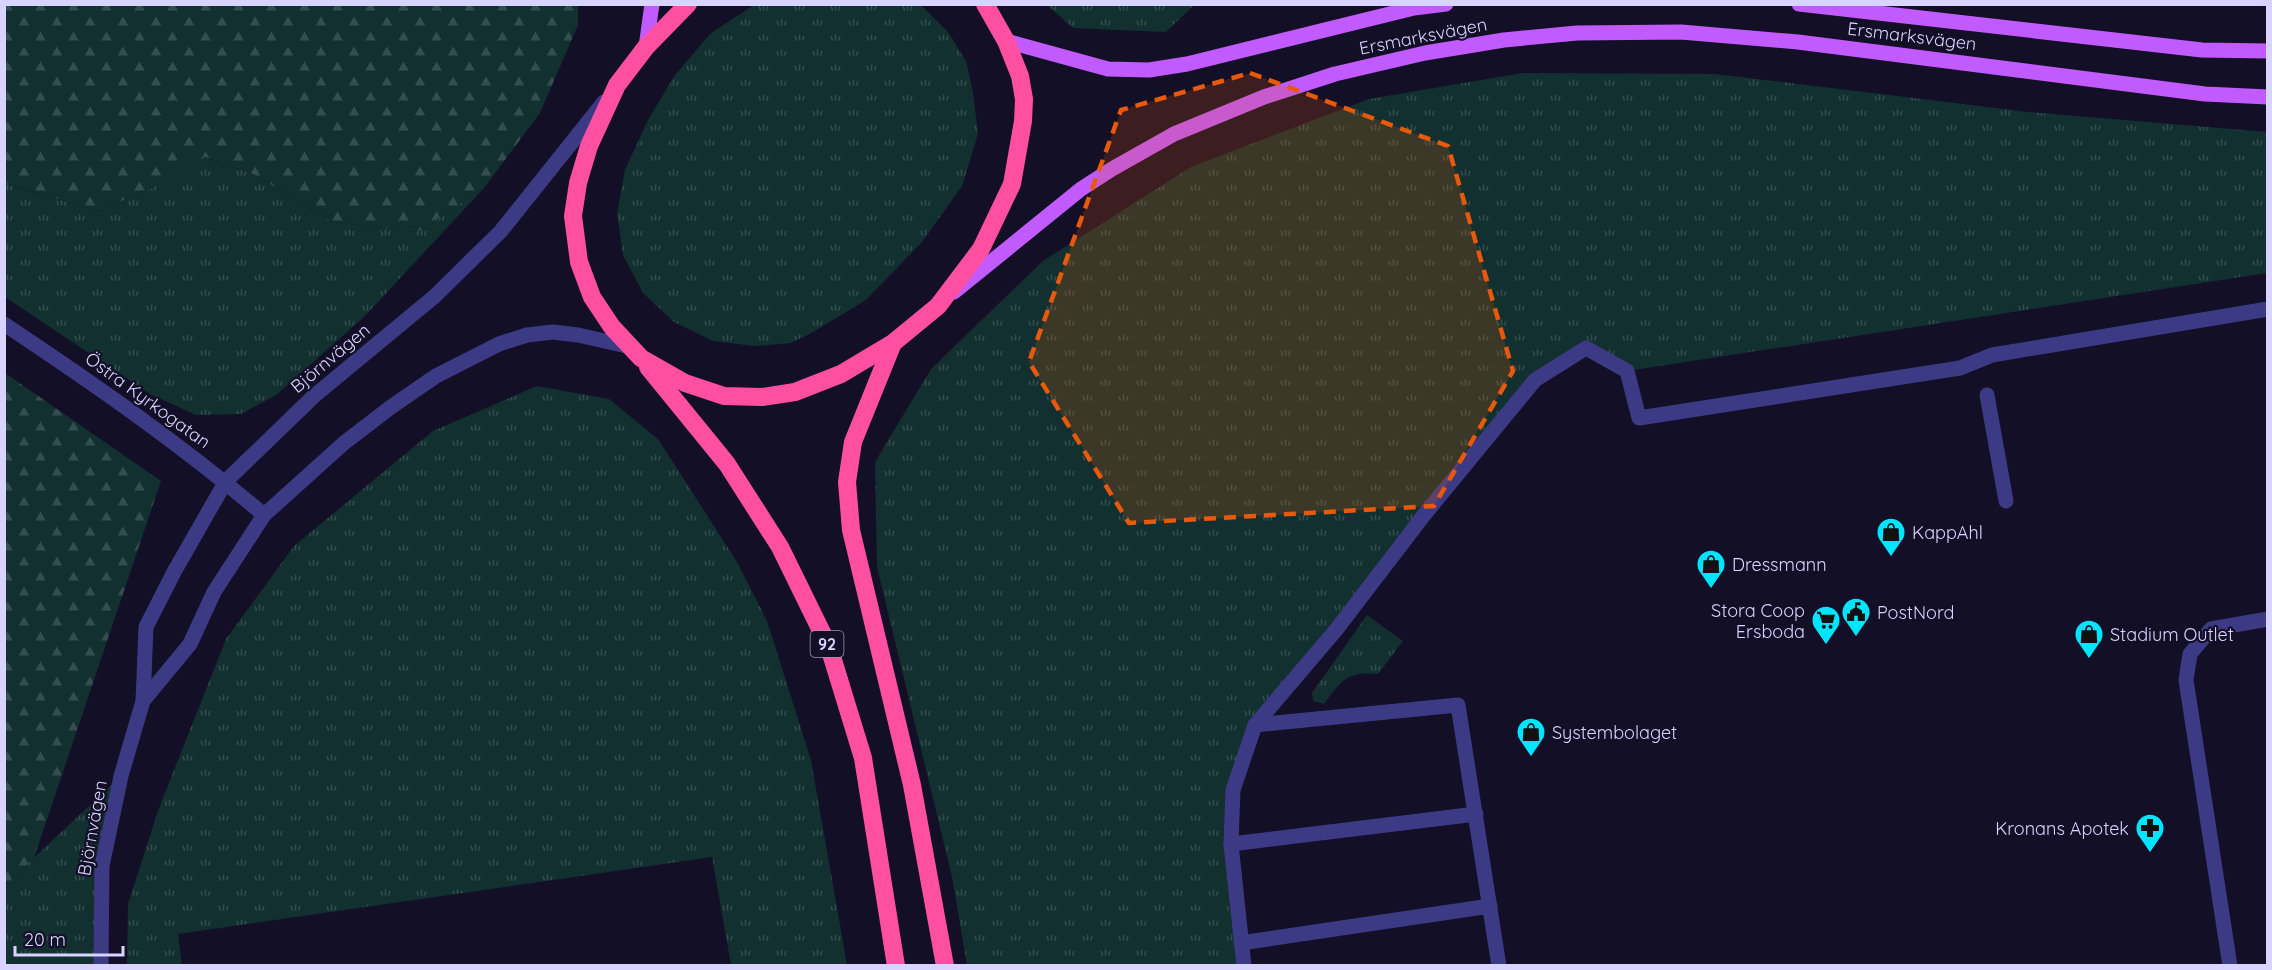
<svg xmlns="http://www.w3.org/2000/svg" width="2272" height="970" font-family="Quicksand,sans-serif">
  <style>
    .grass { fill: url(#grass-tufts) }
    .forest { fill: url(#forest-firs) }
    .lines { fill: none; stroke-linecap: round; stroke-linejoin: round }
    .minor { stroke: #3d3a85; stroke-width: 15 }
    .major { stroke: #c25bff; stroke-width: 15 }
    .highway { stroke: #ff4fa3; stroke-width: 18 }
    .marked { fill: #e8590c; fill-opacity: 0.2; stroke: #e8590c; stroke-width: 4.5; stroke-dasharray: 12 8; stroke-linejoin: round }
    .labels { text-anchor: middle; dominant-baseline: central; stroke-width: 4.5; stroke-linejoin: round; paint-order: stroke }
    .shield { fill: #130f26; stroke: #9e99be; stroke-width: 1.5 }
    .shield-label { font-size: 16px; font-weight: bold; fill: #d9d4ff }
    .street-label { font-size: 18px; fill: #d9d4ff; stroke: #130f26 }
    .poi-label { font-size: 18px; fill: #d9d4ff; stroke: #130f26; text-anchor: start }
  </style>
  <defs>
    <pattern id="grass-tufts" width="24" height="20" patternUnits="userSpaceOnUse" patternTransform="scale(1.5)"><rect width="24" height="20" fill="#12302f"/><path d="M3 7l-1-3M5 7V3M7 7l1-3M15 17l-1-3M17 17v-4M19 17l1-3" fill="none" stroke="#344d4e"/></pattern>
    <pattern id="forest-firs" width="22" height="20" patternUnits="userSpaceOnUse" patternTransform="scale(1.5)"><rect width="22" height="20" fill="#12302f"/><path d="M5 1l3.5 6h-7zM16 11l3.5 6h-7z" fill="#344d4e"/></pattern>
  </defs>
  <rect width="100%" height="100%" fill="#130f26"/>
  <g class="grass">
    <path d="M754,5h167l27,27 18,29 7,31 5,42 -16,52 -40,56 -56,58 -53,32 -22,11 -36,3 -42,-5 -39,-19 -31,-29 -20,-38 -6,-42 8,-43 23,-50 27,-45 36,-42z"/>
    <path d="M1047,5h147l-28,27 -93,-4z"/>
    <path d="M1523,73l192,1 314,38 238,20v141l-640,98 -41,-23 -51,32 -280,345 -22,65 11,175h-277l-15,-88 -75,-310 -2,-105 56,-93 112,-108 148,-94 178,-68z"/>
    <path d="M204,157l49,17 80,48 84,10 67,-44 -120,129 -88,78 -35,19 -45,1 -46,-21 -145,-97 -1,-114 94,28 54,-23z"/>
    <path d="M537,386l72,13 49,40 79,123 30,59 44,139 36,205h-116l-19,-108 -534,77 4,31h-55l1,-61 31,-96 67,-169 68,-93 139,-115z"/>
    <path d="M1367,615l36,26 -25,33c-32,-3 -37,7 -54,30l-11,-3 -1,-8z"/>
    <path d="M121,776l-19,90 -1,99 -96,1v-81z"/>
  </g>
  <g class="forest">
    <path d="M578,4v21l-38,88 -56,75 -67,44 -84,-10 -80,-48 -48,-17 -53,31 -54,23 -93,-28v-178z"/>
    <path d="M5,373l156,108 -127,377 -29,27z"/>
  </g>
  <g class="lines">
    <g class="minor">
      <path d="M4,324c90,60 178,121 260,191"/>
      <path d="M1987,395l19,106"/>
      <path d="M143,701l47,-57 24,-52 50,-77 80,-72 47,-36 45,-31 63,-32 28,-9 26,-3 25,3 53,12"/>
      <path d="M1255,725l203,-20 41,261"/>
      <path d="M1231,844l245,-30"/>
      <path d="M1241,943l249,-37"/>
      <path d="M101,966l1,-100 19,-90 22,-75 3,-74 28,-55 52,-91 88,-85 121,-100 66,-65 103,-129"/>
      <path d="M1244,966l-13,-122 2,-54 22,-65 81,-95 88,-115 111,-135 51,-32 41,23 12,47 321,-50 32,-13 276,-46"/>
      <path d="M2230,966l-44,-286 4,-26 21,-25 57,-10"/>
    </g>
    <g class="major">
      <path d="M1799,4l403,46 66,1"/>
      <path d="M1006,41l102,28 41,1 38,-6 227,-56 32,-4"/>
      <path d="M646,47l6,-43"/>
      <path d="M954,292l127,-103 31,-20 62,-35 90,-37 71,-23 90,-21 79,-13 73,-7 104,-1 117,10 407,52 63,3"/>
    </g>
    <g class="highway">
      <path d="M688,4l-42,43 -29,38 -28,61 -11,37 -5,33 6,46 13,35 20,30 29,31 44,25 39,13 38,1 33,-5 46,-18 52,-31 45,-37 43,-57 31,-65 11,-63 1,-22 -4,-23 -14,-35 -21,-37"/>
      <path d="M893,343l-40,99 -6,40 4,48 61,255 33,181"/>
      <path d="M648,367l79,97 53,83 49,100 34,111 33,208"/>
    </g>
  </g>
  <path class="marked" d="M1250,73l198,73 65,225 -79,135 -305,17 -100,-161 92,-252z"/>
  <defs>
    <g id="shop-pin" transform="scale(1.5)"><path d="M0 17L-7.5 6A9.5 9.5 0 1 1 7.5 6Z" fill="#00e5ff" stroke="#130f26"/><path d="M-5-2.5h2.3a2.7 3.5 0 0 1 5.4 0H5L5.5 6h-11ZM-1.5-2.5h3a1.5 2.3 0 0 0-3 0Z" fill="#111"/></g>
    <g id="civic-pin" transform="scale(1.5)"><path d="M0 17L-7.5 6A9.5 9.5 0 1 1 7.5 6Z" fill="#00e5ff" stroke="#130f26"/><path d="M-.6-6.5H3V-4.5H.6V-3L4-1V1h2V6H-6V1h2V-1L-.6-3ZM-1.2 2.5V6h2.4V2.5Z" fill="#111"/></g>
    <g id="supermarket-pin" transform="scale(1.5)"><path d="M0 17L-7.5 6A9.5 9.5 0 1 1 7.5 6Z" fill="#00e5ff" stroke="#130f26"/><path d="M-6-5.5h2.5l.6 2H6L4.5 2H-2.5L-4.4-4H-6ZM-1.5 3.2a1.3 1.3 0 1 0 .1 0ZM3 3.2a1.3 1.3 0 1 0 .1 0Z" fill="#111"/></g>
    <g id="pharmacy-pin" transform="scale(1.5)"><path d="M0 17L-7.5 6A9.5 9.5 0 1 1 7.5 6Z" fill="#00e5ff" stroke="#130f26"/><path d="M-2-6h4v4h4v4h-4v4h-4v-4h-4v-4h4Z" fill="#111"/></g>
  </defs>
  <g fill-rule="evenodd">
    <use href="#shop-pin" x="1891" y="532"/>
    <use href="#shop-pin" x="1711" y="564"/>
    <use href="#civic-pin" x="1856" y="612"/>
    <use href="#supermarket-pin" x="1826" y="620"/>
    <use href="#shop-pin" x="2089" y="634"/>
    <use href="#shop-pin" x="1531" y="732"/>
    <use href="#pharmacy-pin" x="2150" y="828"/>
  </g>
  <g class="labels">
    <rect class="shield" x="810.5" y="631" width="33" height="26" rx="4.5"/>
    <g class="shield-label">
      <text x="827" y="644">92</text>
    </g>
    <g class="street-label">
      <text transform="translate(1423 36) rotate(-11)">Ersmarksvägen</text>
      <text transform="translate(1912 36) rotate(7)">Ersmarksvägen</text>
      <text transform="translate(330 358) rotate(-40)">Björnvägen</text>
      <text transform="translate(148 400) rotate(36)">Östra Kyrkogatan</text>
      <text transform="translate(92 828) rotate(-80)">Björnvägen</text>
    </g>
    <g class="poi-label">
      <text x="1912" y="532">KappAhl</text>
      <text x="1732" y="564">Dressmann</text>
      <text x="1805" y="610" text-anchor="end">Stora Coop<tspan x="1805" dy="21">Ersboda</tspan></text>
      <text x="1877" y="612">PostNord</text>
      <text x="2110" y="634">Stadium Outlet</text>
      <text x="1552" y="732">Systembolaget</text>
      <text x="2129" y="828" text-anchor="end">Kronans Apotek</text>
    </g>
  </g>
  <rect width="2272" height="970" fill="none" stroke="#d9d4ff" stroke-width="12"/>
  <path d="M15 946v9h108v-9" fill="none" stroke="#d9d4ff" stroke-width="3"/>
  <text x="24" y="946" font-size="18" fill="#d9d4ff" stroke="#130f26" stroke-width="4.5" paint-order="stroke">20 m</text>
</svg>
